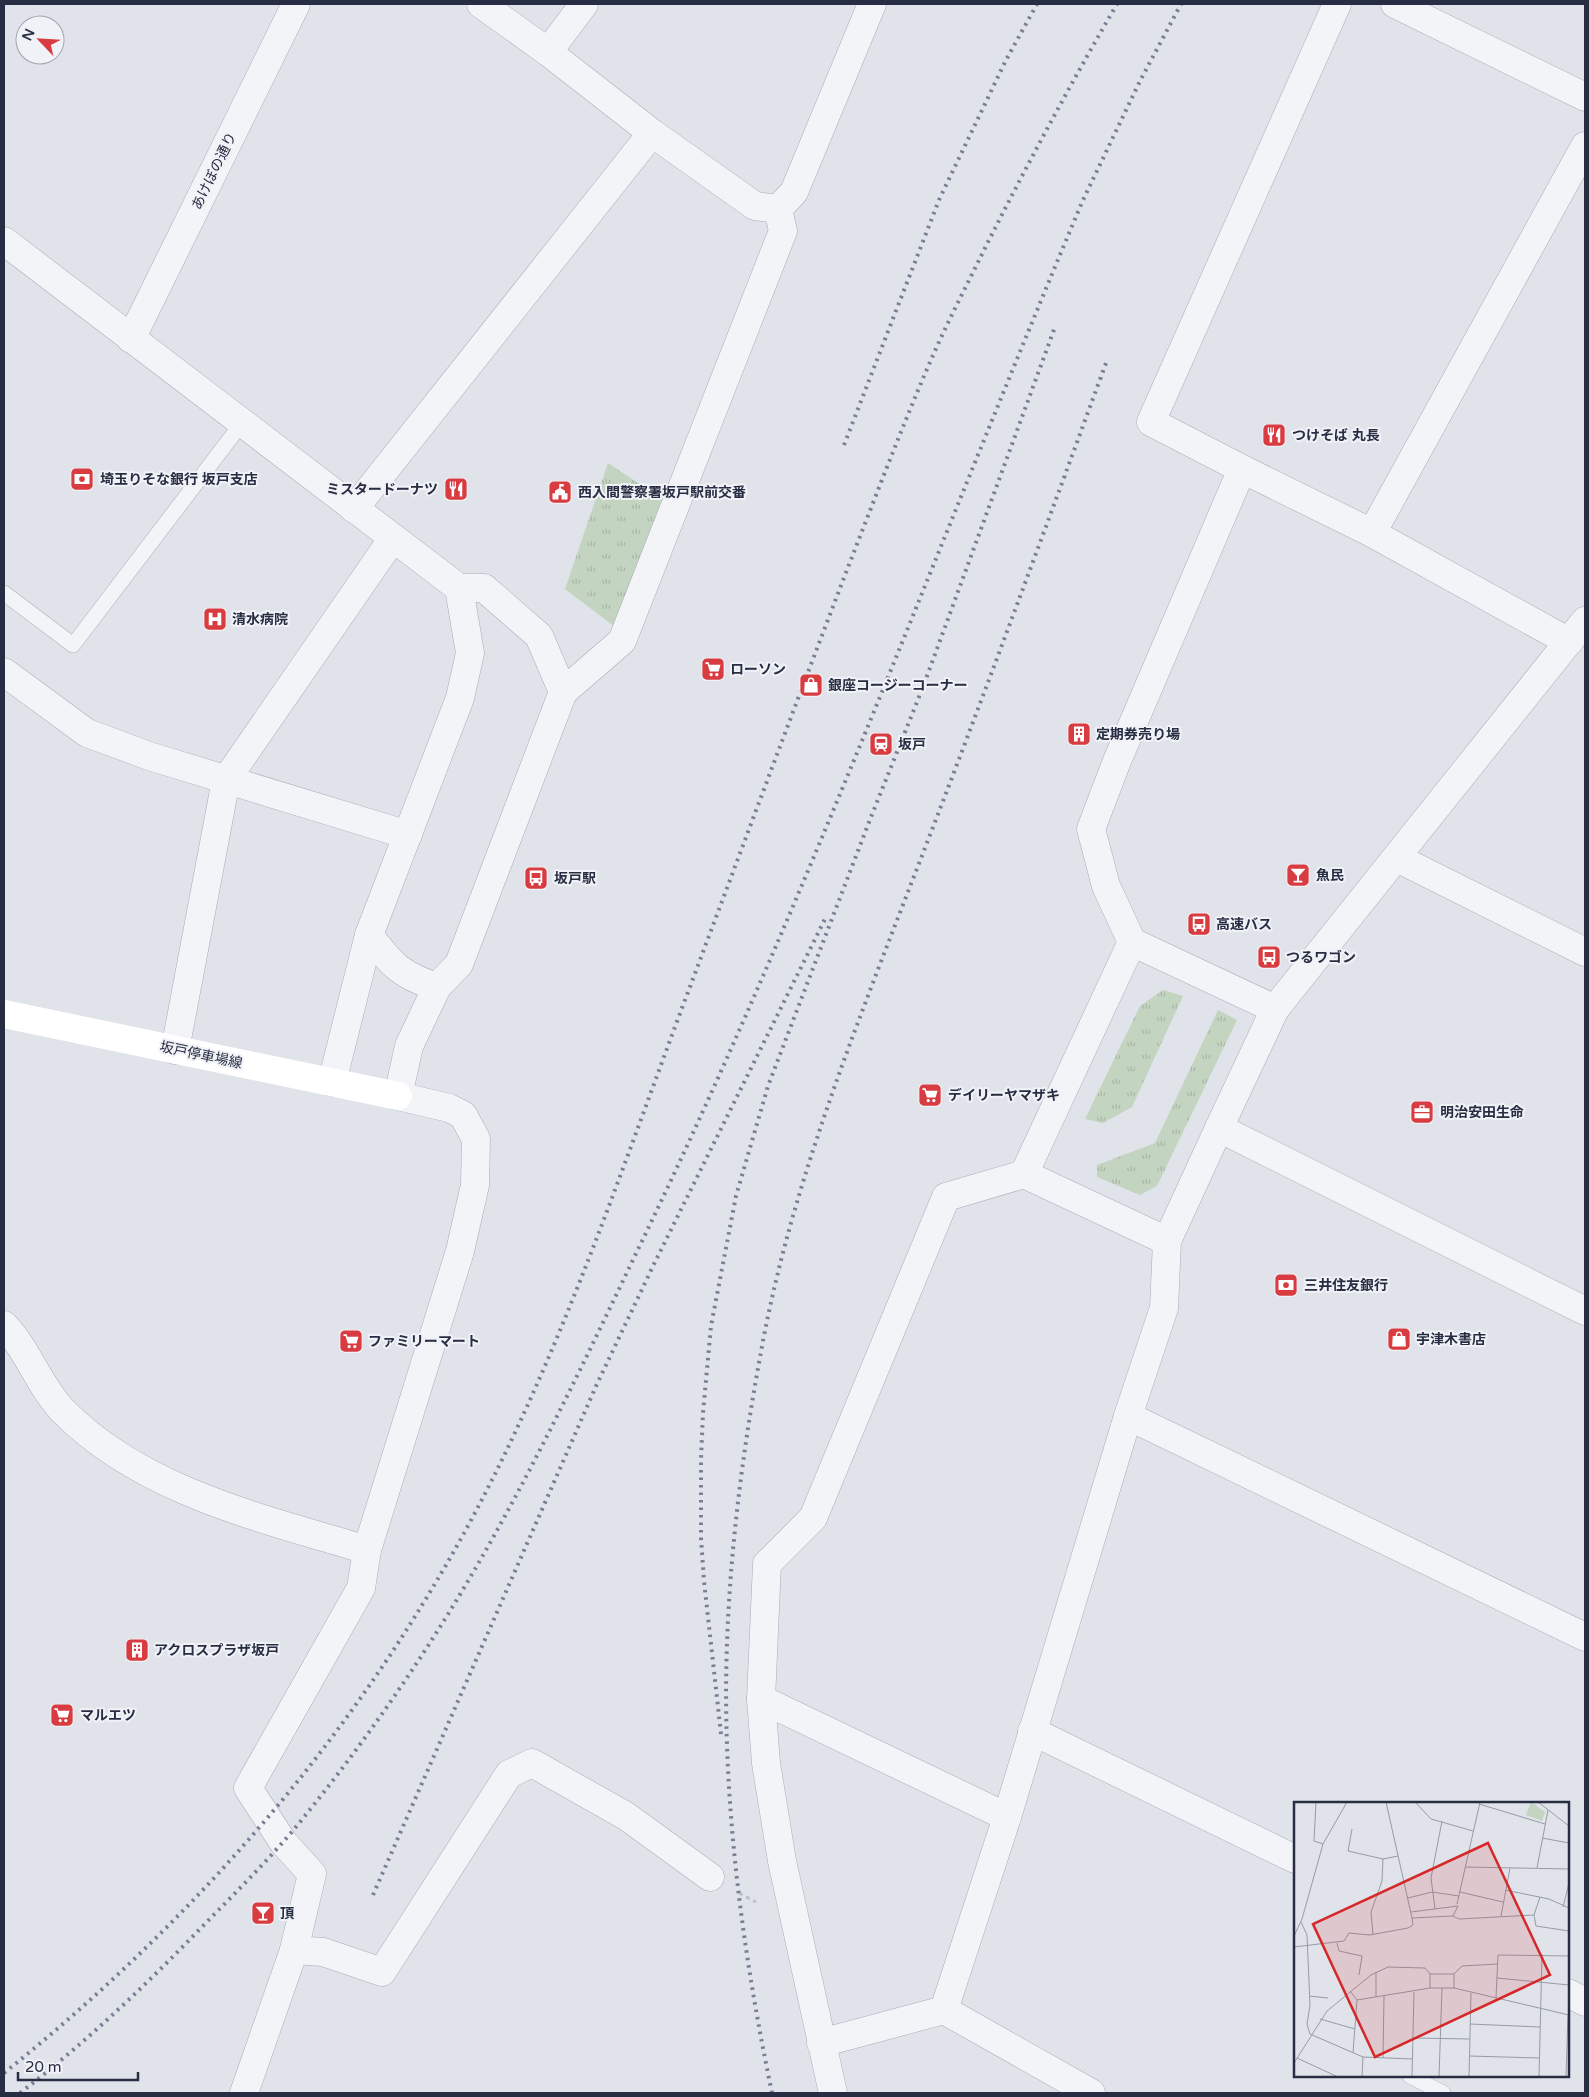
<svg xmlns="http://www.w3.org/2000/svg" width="1589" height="2097" font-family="'Varela Round','Noto Sans JP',sans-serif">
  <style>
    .grass { fill: url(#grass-tufts) }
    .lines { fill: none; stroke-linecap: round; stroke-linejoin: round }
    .service-casing { stroke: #a8adb8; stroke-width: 16 }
    .minor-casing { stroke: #a8adb8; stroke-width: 29 }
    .tertiary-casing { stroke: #a8adb8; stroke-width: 29 }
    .path { stroke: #bec1c9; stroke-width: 3; stroke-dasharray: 4 4; stroke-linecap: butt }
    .service { stroke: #f3f4f8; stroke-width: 15 }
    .minor { stroke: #f3f4f8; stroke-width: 28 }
    .tertiary { stroke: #f3f4f8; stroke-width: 28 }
    .secondary { stroke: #fff; stroke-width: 28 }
    .rail { stroke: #787f95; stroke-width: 4; stroke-dasharray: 2.5 5; stroke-linecap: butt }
    .labels { text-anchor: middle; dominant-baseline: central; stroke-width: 4; stroke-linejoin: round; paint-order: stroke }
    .street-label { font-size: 14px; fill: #272e43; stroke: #f0f2f7 }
    .poi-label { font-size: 14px; font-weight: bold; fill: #272e43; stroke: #f0f2f7; text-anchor: start }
    .inset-road { fill: none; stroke: #969ba7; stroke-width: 1 }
    .view { fill: #d62828; fill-opacity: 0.15; stroke: #d62828; stroke-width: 2.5 }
    .inset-edge { fill: none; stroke: #272e43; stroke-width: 2.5 }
  </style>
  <defs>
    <pattern id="grass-tufts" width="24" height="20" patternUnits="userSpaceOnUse" patternTransform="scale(1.25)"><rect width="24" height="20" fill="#c3d5c0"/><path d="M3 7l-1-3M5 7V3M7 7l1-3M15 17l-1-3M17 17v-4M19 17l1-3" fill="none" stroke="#a8b7a6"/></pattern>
  </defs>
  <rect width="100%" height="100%" fill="#e0e3ea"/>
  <g class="grass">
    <path d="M608,463l57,38 -50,126 -50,-38z"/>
    <path d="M1163,990l20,6 -51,111 -29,16 -18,-4 55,-113z"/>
    <path d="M1218,1010l19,10 -80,166 -17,9 -43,-18v-12l58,-22z"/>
  </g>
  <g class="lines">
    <g class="service-casing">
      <g id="service">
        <path d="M4,593l69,52 169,-222"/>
        <path d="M1410,2076l33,17"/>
      </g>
    </g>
    <g class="minor-casing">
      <g id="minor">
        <path d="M481,4l67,48 104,81 103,73 23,3"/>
        <path d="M1337,4l-186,418 91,47 130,64 197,109"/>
        <path d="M1395,4l190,93"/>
        <path d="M548,52l36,-48"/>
        <path d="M1242,469l-125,292 -26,68 15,57 26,56 143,67"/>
        <path d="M354,509l298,-376"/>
        <path d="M1372,533l213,-387"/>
        <path d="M4,672l83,61 62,23 259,79"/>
        <path d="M563,692l59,-51 161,-410 -5,-22 16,-17 78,-188"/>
        <path d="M1397,858l188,94"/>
        <path d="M369,935c23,30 31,40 68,52"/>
        <path d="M1132,942l-108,232 143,67"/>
        <path d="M175,1050l51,-270 167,-242"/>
        <path d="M4,1325c24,25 35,61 60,87 80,80 198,106 303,138"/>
        <path d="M1128,1416l457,221"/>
        <path d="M761,1699l246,118"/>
        <path d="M1032,1731l263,128"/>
        <path d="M294,1950l29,2 59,20 127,-198 23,-11 94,53 84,61"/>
        <path d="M1568,1993l17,9"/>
        <path d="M944,2010l147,83"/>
        <path d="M244,2093l50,-143 18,-76 -29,-32 -35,-54 113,-200 6,-38 93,-299 15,-66 1,-46 -13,-24 -14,-7 -51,-12 11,-50 28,-59 22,-23 104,-272 -24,-56 -55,-48h-25l11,65 -10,45 -91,237 -37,147"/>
        <path d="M833,2093l-51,-232 -16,-98 -5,-64 6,-135 46,-46 133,-321 78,-23"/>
      </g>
    </g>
    <g class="tertiary-casing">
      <g id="tertiary">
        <path d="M4,241l455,347"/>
        <path d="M131,339l165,-335"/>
        <path d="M1219,1128l366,183"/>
        <path d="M821,2043l123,-33 63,-193 121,-401 36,-108 3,-67 52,-113 56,-119 310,-388"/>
      </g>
    </g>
    <path class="path" d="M739,1893l17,9"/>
    <use href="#service" class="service"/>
    <use href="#minor" class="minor"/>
    <use href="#tertiary" class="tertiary"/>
    <path class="secondary" d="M4,1014l394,82"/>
    <g class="rail">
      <path d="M844,445l95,-245 67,-140 31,-56"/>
      <path d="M721,1734l-17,-153 -3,-43v-79l2,-46 8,-87 25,-130 32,-110 101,-264 54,-135 132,-360"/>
      <path d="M373,1895l224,-511 57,-120 172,-347"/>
      <path d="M4,2073c171,-137 320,-302 432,-491 109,-182 175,-384 249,-582 53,-141 106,-284 160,-425 29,-74 57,-149 89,-222 16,-36 35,-72 52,-107 42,-83 85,-163 131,-242"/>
      <path d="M20,2093c64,-49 123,-105 179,-163 36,-37 73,-73 105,-113 51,-63 98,-129 141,-198 76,-122 137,-253 199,-382 163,-338 293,-691 439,-1037l57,-119 41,-77"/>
      <path d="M772,2093c-24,-115 -41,-231 -45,-348 -5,-135 11,-272 36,-404 32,-168 99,-329 160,-488 63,-163 123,-326 183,-490"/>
    </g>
  </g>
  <defs>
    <g id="restaurant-square" transform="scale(1.25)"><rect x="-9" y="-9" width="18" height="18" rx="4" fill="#d83c40" stroke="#f0f2f7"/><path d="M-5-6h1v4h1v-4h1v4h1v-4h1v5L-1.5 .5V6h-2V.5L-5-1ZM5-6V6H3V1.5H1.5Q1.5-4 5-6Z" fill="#fff"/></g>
    <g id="bank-square" transform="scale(1.25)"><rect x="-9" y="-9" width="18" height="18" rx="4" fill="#d83c40" stroke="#f0f2f7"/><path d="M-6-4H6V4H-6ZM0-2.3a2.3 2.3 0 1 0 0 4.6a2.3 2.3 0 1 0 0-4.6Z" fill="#fff"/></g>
    <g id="civic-square" transform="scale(1.25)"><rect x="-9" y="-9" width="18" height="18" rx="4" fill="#d83c40" stroke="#f0f2f7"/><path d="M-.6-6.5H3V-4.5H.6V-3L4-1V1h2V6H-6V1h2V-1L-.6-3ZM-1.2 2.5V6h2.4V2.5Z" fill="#fff"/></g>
    <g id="hospital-square" transform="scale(1.25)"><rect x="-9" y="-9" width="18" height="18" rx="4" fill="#d83c40" stroke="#f0f2f7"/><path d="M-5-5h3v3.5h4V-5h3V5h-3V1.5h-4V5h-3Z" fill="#fff"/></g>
    <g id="supermarket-square" transform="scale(1.25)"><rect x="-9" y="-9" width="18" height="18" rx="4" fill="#d83c40" stroke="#f0f2f7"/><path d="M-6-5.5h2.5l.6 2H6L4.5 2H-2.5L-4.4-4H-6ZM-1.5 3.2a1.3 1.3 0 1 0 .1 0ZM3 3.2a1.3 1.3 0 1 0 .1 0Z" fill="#fff"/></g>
    <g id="shop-square" transform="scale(1.25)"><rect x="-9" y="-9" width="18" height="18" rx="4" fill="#d83c40" stroke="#f0f2f7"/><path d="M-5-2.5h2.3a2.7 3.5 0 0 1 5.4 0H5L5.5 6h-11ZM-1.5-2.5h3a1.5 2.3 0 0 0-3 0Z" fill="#fff"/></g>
    <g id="building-square" transform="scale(1.25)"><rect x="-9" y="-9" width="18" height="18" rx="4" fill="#d83c40" stroke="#f0f2f7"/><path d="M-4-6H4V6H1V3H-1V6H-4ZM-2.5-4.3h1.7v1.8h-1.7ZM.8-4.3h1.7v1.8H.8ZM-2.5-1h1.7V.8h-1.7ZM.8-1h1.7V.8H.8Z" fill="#fff"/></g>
    <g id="station-square" transform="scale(1.25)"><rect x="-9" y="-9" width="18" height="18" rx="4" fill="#d83c40" stroke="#f0f2f7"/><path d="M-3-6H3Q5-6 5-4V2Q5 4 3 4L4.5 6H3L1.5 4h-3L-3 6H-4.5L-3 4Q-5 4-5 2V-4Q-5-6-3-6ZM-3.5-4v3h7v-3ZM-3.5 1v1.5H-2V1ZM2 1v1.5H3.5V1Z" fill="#fff"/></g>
    <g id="bar-square" transform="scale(1.25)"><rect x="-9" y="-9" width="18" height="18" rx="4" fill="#d83c40" stroke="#f0f2f7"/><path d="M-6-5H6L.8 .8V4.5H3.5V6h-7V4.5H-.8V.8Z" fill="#fff"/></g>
    <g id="bus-square" transform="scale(1.25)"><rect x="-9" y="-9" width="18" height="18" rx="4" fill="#d83c40" stroke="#f0f2f7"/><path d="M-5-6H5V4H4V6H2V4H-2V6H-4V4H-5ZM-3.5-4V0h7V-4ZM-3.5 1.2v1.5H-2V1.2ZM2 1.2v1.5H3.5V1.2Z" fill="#fff"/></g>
    <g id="office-square" transform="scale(1.25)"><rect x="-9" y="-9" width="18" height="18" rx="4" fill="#d83c40" stroke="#f0f2f7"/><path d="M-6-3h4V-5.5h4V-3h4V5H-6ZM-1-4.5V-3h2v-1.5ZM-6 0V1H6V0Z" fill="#fff"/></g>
  </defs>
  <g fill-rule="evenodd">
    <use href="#restaurant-square" x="1274" y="435"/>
    <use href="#bank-square" x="82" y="479"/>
    <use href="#restaurant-square" x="456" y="489"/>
    <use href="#civic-square" x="560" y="492"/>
    <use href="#hospital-square" x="215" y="619"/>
    <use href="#supermarket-square" x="713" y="669"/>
    <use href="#shop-square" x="811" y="685"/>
    <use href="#building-square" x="1079" y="734"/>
    <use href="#station-square" x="881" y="744"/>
    <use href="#bar-square" x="1298" y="875"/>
    <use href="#bus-square" x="536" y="878"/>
    <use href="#bus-square" x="1199" y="924"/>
    <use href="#bus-square" x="1269" y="957"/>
    <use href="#supermarket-square" x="930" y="1095"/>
    <use href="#office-square" x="1422" y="1112"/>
    <use href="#bank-square" x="1286" y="1285"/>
    <use href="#shop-square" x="1399" y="1339"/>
    <use href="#supermarket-square" x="351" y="1341"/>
    <use href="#building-square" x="137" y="1650"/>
    <use href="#supermarket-square" x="62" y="1715"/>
    <use href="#bar-square" x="263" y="1913"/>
  </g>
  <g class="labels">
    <g class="street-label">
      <text transform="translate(214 171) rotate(-64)">あけぼの通り</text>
      <text transform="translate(201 1055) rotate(12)">坂戸停車場線</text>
    </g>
    <g class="poi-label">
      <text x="1292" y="435">つけそば 丸長</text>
      <text x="100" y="479">埼玉りそな銀行 坂戸支店</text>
      <text x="438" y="489" text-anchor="end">ミスタードーナツ</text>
      <text x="578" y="492">西入間警察署坂戸駅前交番</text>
      <text x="232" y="619">清水病院</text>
      <text x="730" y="669">ローソン</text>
      <text x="828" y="685">銀座コージーコーナー</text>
      <text x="1096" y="734">定期券売り場</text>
      <text x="898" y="744">坂戸</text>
      <text x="1316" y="875">魚民</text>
      <text x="554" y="878">坂戸駅</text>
      <text x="1216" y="924">高速バス</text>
      <text x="1286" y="957">つるワゴン</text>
      <text x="948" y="1095">デイリーヤマザキ</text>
      <text x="1440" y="1112">明治安田生命</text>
      <text x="1304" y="1285">三井住友銀行</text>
      <text x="1416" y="1339">宇津木書店</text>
      <text x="368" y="1341">ファミリーマート</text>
      <text x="154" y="1650">アクロスプラザ坂戸</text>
      <text x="80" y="1715">マルエツ</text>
      <text x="280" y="1913">頂</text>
    </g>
  </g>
  <g transform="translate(1294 1802)">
    <rect width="275" height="275" fill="#e0e3ea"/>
    <path d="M237,0l14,10 -3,9 -16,-6z" fill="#c3d5c0"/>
    <path class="inset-road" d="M22,0l-2,39 9,3M92,0l26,116M121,0l16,17 42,12M244,0l31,24M185,2l66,20M58,27l-4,22 35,8M248,36l27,5M171,65l104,2M243,66l11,-58M211,88l44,9 20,9M166,90l43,10M246,95l-6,18 2,11 33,5M114,96l24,-6 27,4M163,102l23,-102M269,105l6,-24M141,107l-4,-31 11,-57M159,114l6,3 75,-4M207,114l9,-48M7,120l6,13 3,70 -3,19 3,10 53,23 50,2M79,132l-2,-22 11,-31 1,-22 15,-3M0,134l8,-17 21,-75 24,-42M43,141l2,8 23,5 -3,19M0,145l50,-6 5,-8 21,2 38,-7 5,-3 -1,-7 41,-2 5,-10 -47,6M203,176l72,7M136,186v-14h24M160,186v-14l8,-8 36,-2M56,189l7,9 73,-12h24l115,27M15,194l19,2M82,195v-25M202,196l2,-43 71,1M26,217l35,10M176,222l70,3M120,236l56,1M59,251l4,-53M175,254l70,2M3,256l41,19M89,256l1,-62M0,261l33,-52 44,-36 17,-8 37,1 5,6M68,275l1,-20M118,275l2,-85M145,275l3,-89M175,275l2,-84M245,275l3,-123M272,275l2,-62"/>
    <path class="view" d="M194,41l62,132 -175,82 -62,-133z"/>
    <rect width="275" height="275" class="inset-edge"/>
  </g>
  <rect width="1589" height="2097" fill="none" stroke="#272e43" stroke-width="10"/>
  <g transform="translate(40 40) rotate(295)"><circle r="24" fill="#f0f2f7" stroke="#a0a4af"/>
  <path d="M0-4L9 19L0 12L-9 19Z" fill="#d83c40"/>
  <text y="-8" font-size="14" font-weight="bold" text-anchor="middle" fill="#272e43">N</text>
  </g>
  <path d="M18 2072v8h120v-8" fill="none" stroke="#272e43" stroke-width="2.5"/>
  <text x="25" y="2072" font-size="15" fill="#272e43" stroke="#f0f2f7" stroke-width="4" paint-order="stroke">20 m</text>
</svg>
